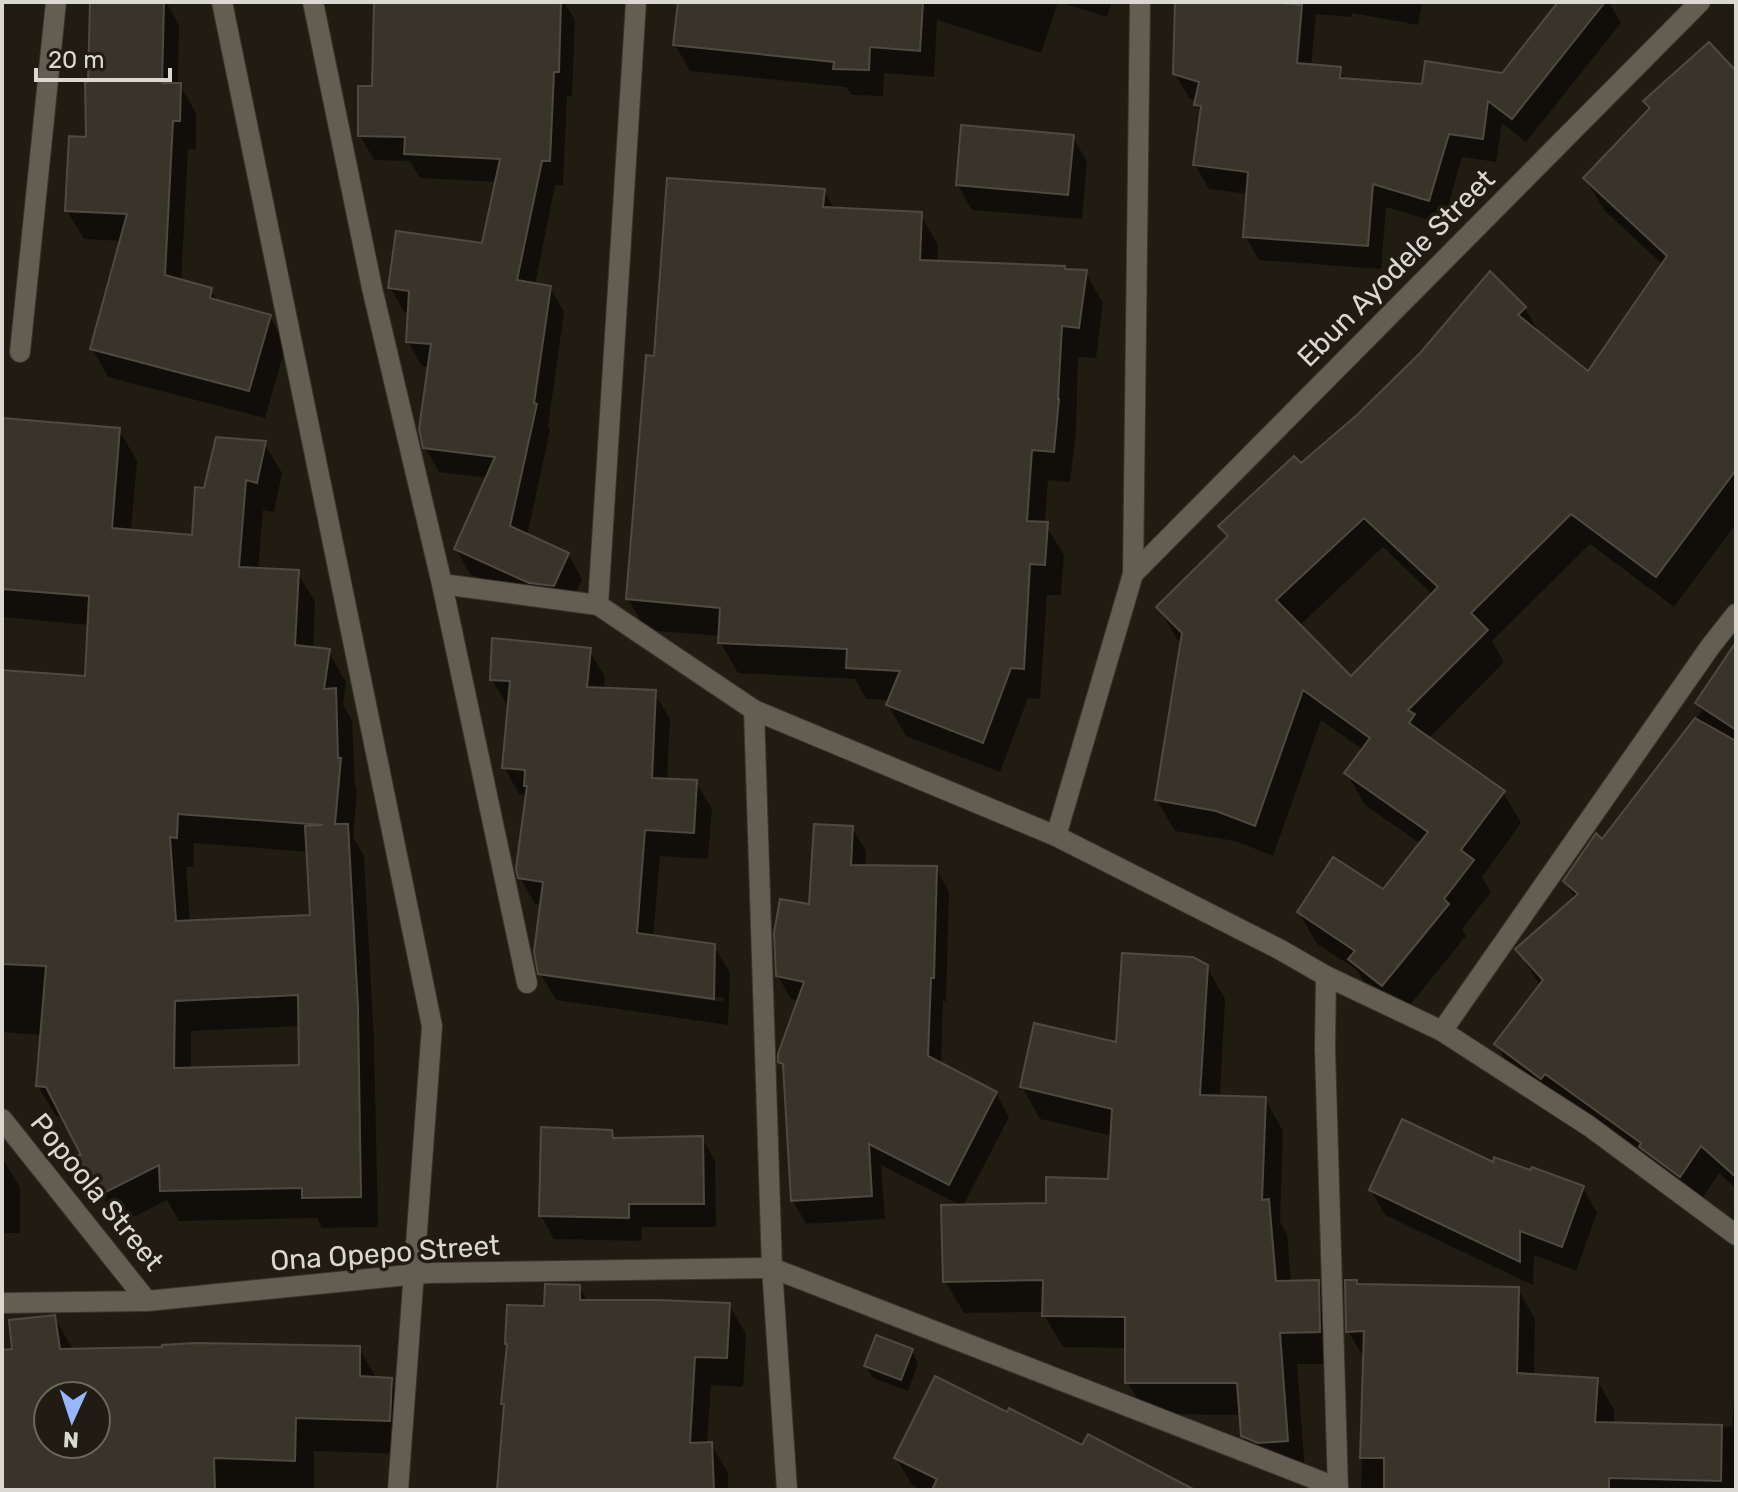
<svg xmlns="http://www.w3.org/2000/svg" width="1738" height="1492" font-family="Rubik,sans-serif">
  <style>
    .shadow { fill: #0007; fill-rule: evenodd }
    .building { fill: #393429; stroke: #4f4a3f; stroke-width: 2; fill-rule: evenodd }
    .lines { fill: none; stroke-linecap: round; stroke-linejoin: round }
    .street-casing { stroke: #38342f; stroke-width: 22 }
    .street { stroke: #635d52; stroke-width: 20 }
    .labels { text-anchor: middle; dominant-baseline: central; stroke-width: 7; stroke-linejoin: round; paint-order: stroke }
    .street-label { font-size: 28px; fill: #dbd8d1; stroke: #201c12 }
  </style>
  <rect width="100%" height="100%" fill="#201c12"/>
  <g class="shadow">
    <path d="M92,2h74l13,23 -1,60h2l16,28v36h-8l-7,133 30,8 8,13 51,14 16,28 -21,73 -157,-41 -16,-29 29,-107 -37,-2 -17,-28 21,-72z"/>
    <path d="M376,2h188l11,18 -3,76h-5l-4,89h-8l-20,100 15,3 14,24 -16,115 2,3 -23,106 41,18 14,25 -14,31 -24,-3 -74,-33 -14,-25 32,-71 -49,-6 -14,-25 5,-80 -8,-1 -14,-24 2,-29 -6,-1 -14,-25 94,-41 13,-64 -77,-4 -10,-17 -36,-1 -14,-24 14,-48z"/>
    <path d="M664,2h394l-17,51 -104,-33 -3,57 -50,-4 -1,23 -32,-1 -5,-8 -156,-16 -15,-26 5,-41z"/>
    <path d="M1059,2h53l-5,15z"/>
    <path d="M1177,2h245l-4,23 -66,-12 -1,4 -35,-3 -5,52 28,3 7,11 77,6 79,-11 59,-73h48l12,21 -95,119 -24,-19 -6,39 -34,-5 -19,67 -57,-17 -5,62 -122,-9 -14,-24 3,-42 -39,-5 -14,-24 7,-51 -6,-9 1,-4 -8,-3 -14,-24z"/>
    <path d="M1736,74v450l-62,83 -84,-63 -98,97 12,21 -76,77 75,53 18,31 -39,54 9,15 -29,37 4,7 -65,80 -32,-25 -13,-22 -39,-25 -18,-31 84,-22 38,-47 -56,-39 -18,-31 16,-24 -42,-30 -48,136 -38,-15 -60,-10 -18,-31 25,-156 -6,-6 -17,-31 69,-68 -7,-12 80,-61 224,-158 16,28 47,38 75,-109 -59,-55 -18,-31 65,-69 -5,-8zM1383,547l50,48 -82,83 -52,-52z"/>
    <path d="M1073,137l14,25 -5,57 -110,-9 -14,-25z"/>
    <path d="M824,191l11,19 85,4 18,31 -1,18 148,9 18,31 -7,55 -18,-1 -2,75 -6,50 -22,-2 -3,44 19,31 -3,40h-14l-7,104 -12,-1 -28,74 -94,-36 -18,-31 2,-5 -24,-1 -11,-20 -117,-6 -18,-31 1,-6 -75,-6 -18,-31 28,-241z"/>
    <path d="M2,420l117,10 18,31 -6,70 62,6 13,-47 58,-47 18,30 -8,39 -11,-2 -5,60 39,2 18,30 -2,47 15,2 18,31 -3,22 9,17 3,65 2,4 -4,47 11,19 10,183 4,188 -56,1 -5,-10 -138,3 -12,-21 -49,25 -37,-68h3l-21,-40 -7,-1 -18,-30 4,-51 -40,-3v-360l85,6 3,-53 -88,-8zM194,843l115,9 3,65 -122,6 -4,-56h7zM300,1026l1,41 -110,2v-38z"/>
    <path d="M1736,646v543l-17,-16 -21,32 -185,-132 -17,-29 45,-58 -6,-8 -17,-29 58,-50 -11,-18 38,-39 99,-131 -5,-8z"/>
    <path d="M589,650l16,27 -1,13 50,2 16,27 -3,61 29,2 16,27 -4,50 -48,-3 -7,81 61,9 16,27 -2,52 -172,-25 -16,-27 2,-68 -7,-1 -15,-27 8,-82 -9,-1 -15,-27 4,-61 -16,-26zM549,973l175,25 -1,4 -174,-25z"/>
    <path d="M852,828l14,23 -1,16 71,1 13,24 -3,109h-3l-2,64 55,29 13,23 -46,89 85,-1 62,-24 3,-45 -73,-17 -18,-32 96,-42 88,-79 19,33 -5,98 45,2 18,32 -3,91 7,12 4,49 27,-1 18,33 2,49h-41l8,108 -43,-3 -19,-33 -1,-21 -96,-1 -19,-32v-34l-64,-1 -19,-32v-3l-80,1 -19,-32 17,-75 -81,-41 4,54 -79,5 -13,-23 -8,-131 -5,-8 20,-61 -9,-2 -13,-23z"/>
    <path d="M611,1132l4,8 87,-2 13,23 1,66h-74l-1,14 -87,-2 -13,-23z"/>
    <path d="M2,1158l18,29v46h-18z"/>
    <path d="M1494,1164l89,24 14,25 -21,58 -42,-16 -1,30 -148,-70 -14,-25z"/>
    <path d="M1358,1286l160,3 17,30 -1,57 63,4 17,30v14l118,3 4,-55v118h-375l4,-130 -17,-29z"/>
    <path d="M579,1287l9,15 141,3 17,29 -3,53 -32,-2 -4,59h4l17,29v17h-229l7,-82 -3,-5 43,-94z"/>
    <path d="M54,1317l20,34 285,-3 18,31 14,1 19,33 -2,41 -94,-3v39h-312v-138l13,-1zM48,1396h48v48h-48z"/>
    <path d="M912,1351l6,12 -10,28 -35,-13 -7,-12z"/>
    <path d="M1083,1448l107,42h-269l-9,-5 -16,-27z"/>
  </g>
  <g class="building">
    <path d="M90,2h74l-2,81h19l-1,38h-7l-8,154 47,13 -2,10 61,17 -22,76 -159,-42 37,-135 -62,-3 4,-75 17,1 -1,-55h3z"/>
    <path d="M374,2h187l-2,70h-5l-4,89h-8l-25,119 34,6 -17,117 3,1 -27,122 59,27 -15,33 -25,-3 -75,-34 41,-92 -72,-9 -4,-19 12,-85 -25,-2 3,-51 -21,-3 8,-57 86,12 18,-84 -96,-5 1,-17 -47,-1v-50h14z"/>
    <path d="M678,2h245l-3,49 -50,-4 -1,23 -36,-1 1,-7 -161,-17z"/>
    <path d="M1175,2h96l31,3 -5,58 44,4 -1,11 82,6 3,-23 77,12 56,-71h47l-93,117 -24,-18 -5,38 -34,-5 -20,67 -56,-17 -5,62 -125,-9 5,-65 -55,-7 8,-59 -7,-1 5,-23 -26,-8z"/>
    <path d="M1709,42l27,29v399l-80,107 -85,-63 -100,99 17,17 -80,80 7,4 -6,9 96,68 -44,59 13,10 -30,39 5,5 -67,82 -34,-27 7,-8 -58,-39 36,-55 50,32 45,-57 -84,-59 26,-35 -67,-48 -48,136 -39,-15 -61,-11 27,-167 -26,-26 72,-71 -10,-10 76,-70 7,7 56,-48 63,-62 70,-82 36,36 -8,8 70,56 79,-115 -84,-78 67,-70 -7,-7zM1364,518l74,69 -87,89 -75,-76z"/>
    <path d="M961,125l113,10 -6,60 -112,-10z"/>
    <path d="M667,178l158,11 -2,18 99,5 -2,48 145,6v3l22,1 -8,58 -17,-2 -4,73h1l-5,53 -22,-2 -5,71 21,1 -3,43 -15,-1 -6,105 -13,-1 -28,75 -97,-38 14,-34 -54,-3 1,-19 -129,-6 2,-35 -94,-9 20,-244 8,1z"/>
    <path d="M2,418l118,10 -8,100 80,7 3,-48 9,1 12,-51 50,4 -9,42 -11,-3 -7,87 60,3 -4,75 35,4 -6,40 12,-1 2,70h3l-6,66h13l10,183 3,190 -59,1v-10l-142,3 -1,-26 -61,31 -20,-41h3l-35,-68 -10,-1 10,-120 -44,-2v-294l83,6 4,-80 -87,-7zM178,814l145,11 -18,1 5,89 -134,6 -6,-84 7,1zM298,995l1,70 -125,3 1,-67z"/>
    <path d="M492,638l99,10 -4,39 69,3 -4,88 45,2 -3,53 -49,-3 -8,103 78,11 -1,55 -176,-25 -4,-22 9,-70 -25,-4 -2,-10 11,-82h-3l1,-16 -23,-2 8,-87 -20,-1z"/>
    <path d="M1736,642v88l-41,-27z"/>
    <path d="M1695,718l41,23v436l-35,-31 -21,31 -41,-30 2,-4 -96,-69 -4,5 -47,-35 49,-64 -28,-31 63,-55 -15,-13 33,-48 6,6z"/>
    <path d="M814,824l39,2 -2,39 86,1 -3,112h-3l-3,78 69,36 -48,93 -80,-41 3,52 -81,5 -8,-137 -5,-2v-8l26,-72 -28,-6 -2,-43 6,-34 29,5z"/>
    <path d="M1122,953l71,4 15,8 -8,130 66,2 -4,103 7,-1 7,82 43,-1 1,52 -40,1 8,108 -30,2 -17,-7 -4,-53h-112v-66l-83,-1 1,-36 -100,2 -2,-77 105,-2v-26l62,2 4,-70 -92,-22 14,-64 82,19z"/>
    <path d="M1402,1119l91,43 1,-5 36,13 2,-3 52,19 -22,61 -42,-16v31l-151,-72z"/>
    <path d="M541,1127l71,3 1,8 90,-2 1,68h-75v14l-90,-2z"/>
    <path d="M1345,1280h12v4l162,3 -2,86 81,5 -3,44 127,3 -1,56 -112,-3v12h-225v-32h-24l4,-127 -18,1z"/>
    <path d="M545,1284l35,1v15h77l73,3 -3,55 -32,-1 -5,86 22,-1 2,48h-217l7,-86h-3l6,-60h-2l2,-39 37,1z"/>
    <path d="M55,1315l5,34 102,-2v-2l34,-2 164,3v30l32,2 -2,43 -94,-3 -1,43 -81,-3 1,32h-213v-140l10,-1 -3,-29zM48,1396h48v48h-48z"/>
    <path d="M876,1335l37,14 -12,31 -37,-14z"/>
    <path d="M935,1376l72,36 2,-4 73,37 6,-11 107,56h-263l5,-11 -43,-21z"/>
  </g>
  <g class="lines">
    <g class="street-casing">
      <g id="street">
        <path d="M222,2l210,1024 -34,464"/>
        <path d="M313,2l59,286 70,296 85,399"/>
        <path d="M636,2l-38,603 156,105 302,126 223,113 47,27 116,55 147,95 147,109"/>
        <path d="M20,352l36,-350"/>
        <path d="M1133,574l567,-572"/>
        <path d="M442,584l156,21"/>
        <path d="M754,710l18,558 15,222"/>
        <path d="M1056,836l77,-262 7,-572"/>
        <path d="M1326,976l-1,73 13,441"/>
        <path d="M1442,1031l268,-384 26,-33"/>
        <path d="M2,1119l145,182"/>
        <path d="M2,1303l145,-2 281,-28 344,-5 566,220"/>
      </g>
    </g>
    <use href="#street" class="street"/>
  </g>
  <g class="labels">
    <g class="street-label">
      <text transform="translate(1396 268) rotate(-45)">Ebun Ayodele Street</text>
      <text transform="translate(97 1192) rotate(51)">Popoola Street</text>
      <text transform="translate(385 1253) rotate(-4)">Ona Opepo Street</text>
    </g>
  </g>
  <rect width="1738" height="1492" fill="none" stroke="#dbd8d1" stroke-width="8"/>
  <g transform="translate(72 1420) rotate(183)"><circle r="38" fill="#201c12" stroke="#6b675e" stroke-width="2"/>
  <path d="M0-6L14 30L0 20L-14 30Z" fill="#97b6fd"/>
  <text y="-12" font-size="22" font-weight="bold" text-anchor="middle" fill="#dbd8d1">N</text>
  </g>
  <path d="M36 68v12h134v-12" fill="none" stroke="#dbd8d1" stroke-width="4"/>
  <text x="48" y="68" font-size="24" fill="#dbd8d1" stroke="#201c12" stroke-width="6" paint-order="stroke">20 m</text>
</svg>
